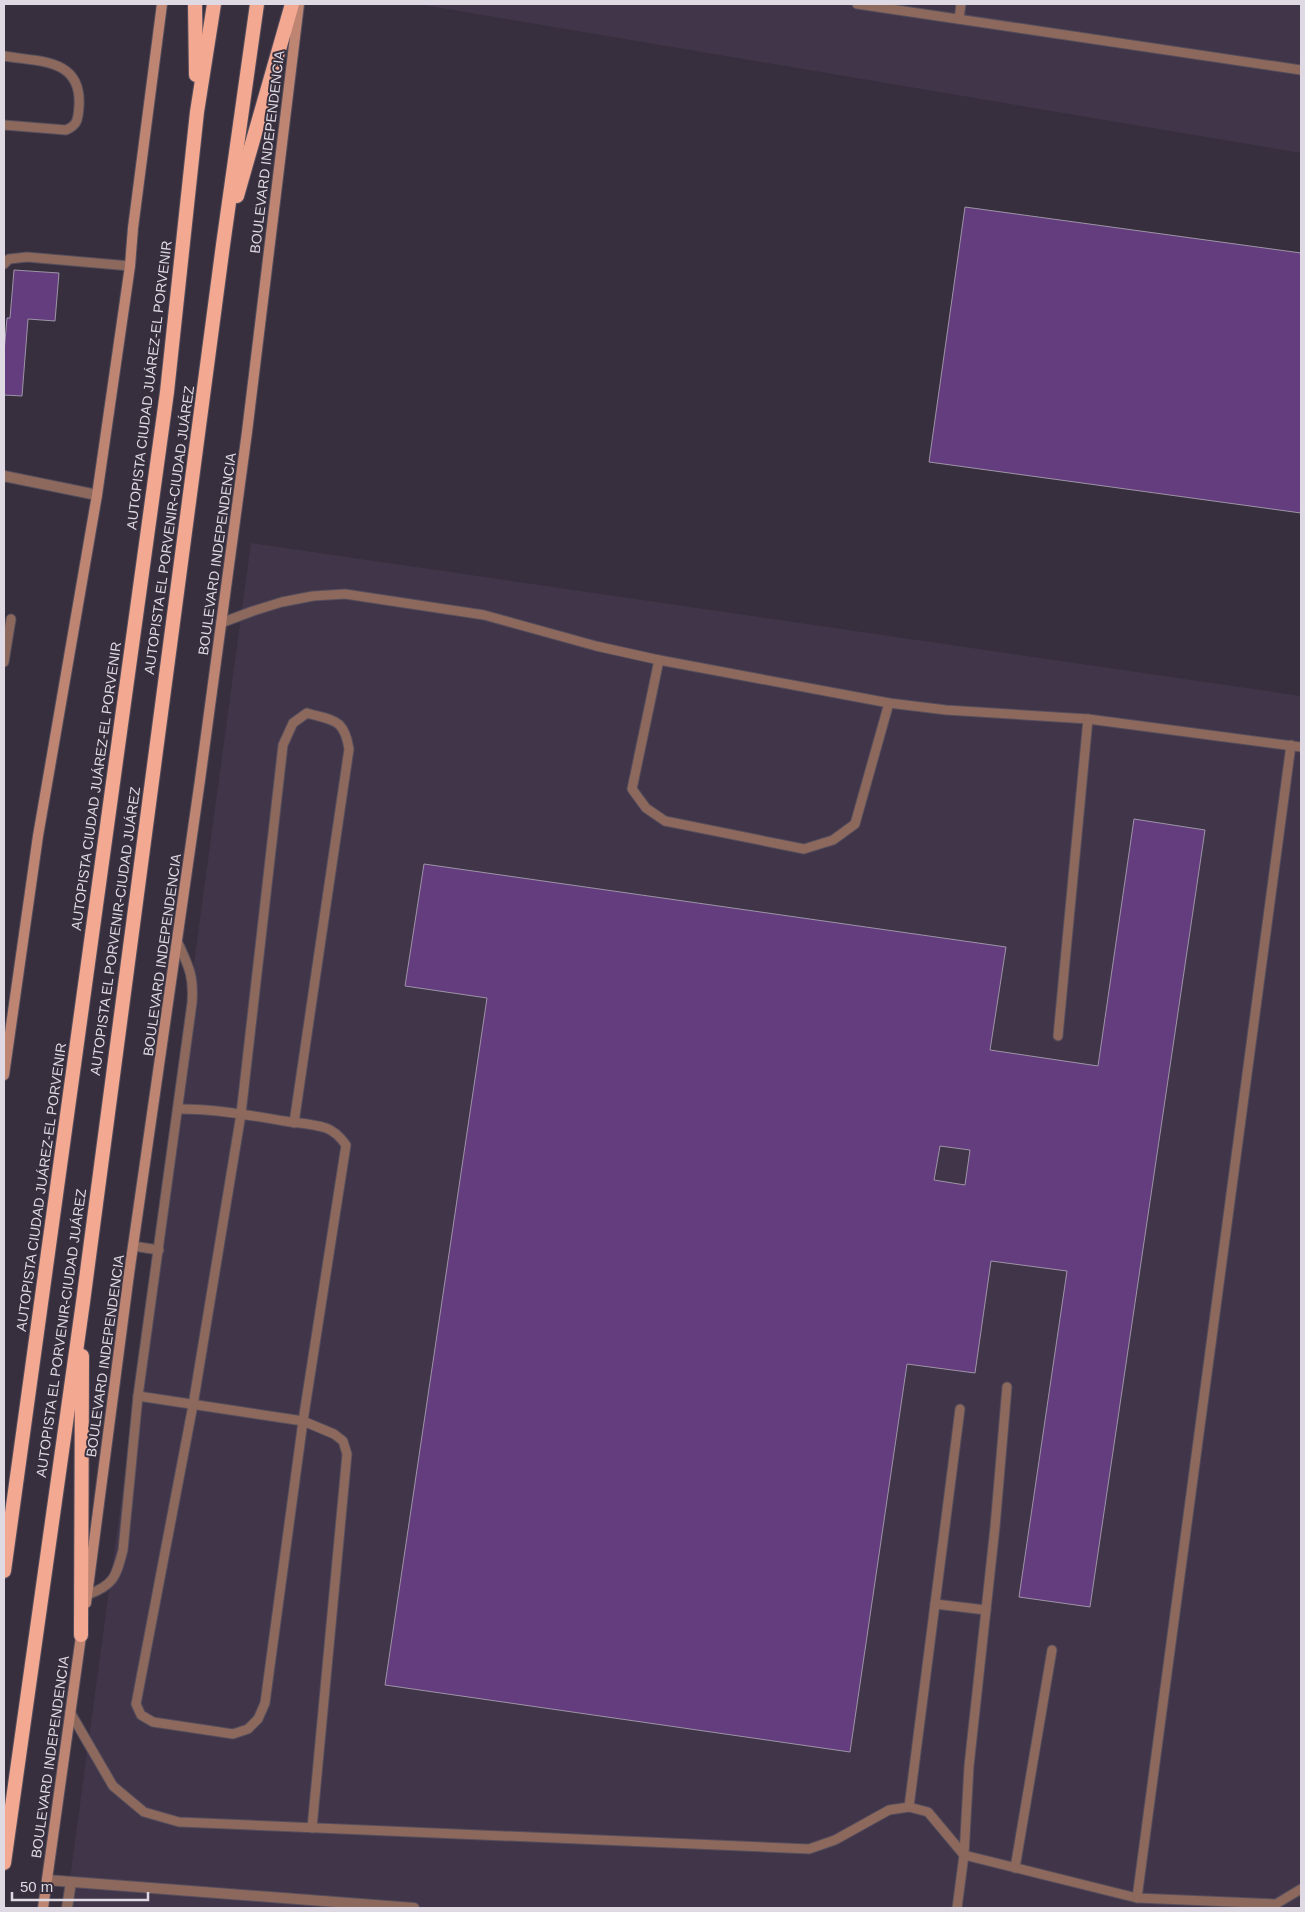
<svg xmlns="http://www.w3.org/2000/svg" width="1305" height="1912" font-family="Helvetica,sans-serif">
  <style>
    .built { fill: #41354a }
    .building { fill: #643d7f; stroke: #9e94a6; fill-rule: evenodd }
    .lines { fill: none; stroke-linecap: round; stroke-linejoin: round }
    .service-casing { stroke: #554e5c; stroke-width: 11 }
    .minor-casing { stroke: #554e5c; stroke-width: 12 }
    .secondary-casing { stroke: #554e5c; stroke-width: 12 }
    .trunk-casing { stroke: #554e5c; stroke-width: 16 }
    .service { stroke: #8d685c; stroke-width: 9 }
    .minor { stroke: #8d685c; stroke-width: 10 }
    .secondary { stroke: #bf8573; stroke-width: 10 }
    .trunk { stroke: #f2a891; stroke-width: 14 }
    .labels { text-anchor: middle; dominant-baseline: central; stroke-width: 4; stroke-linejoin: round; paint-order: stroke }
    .street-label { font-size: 14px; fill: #ded9e2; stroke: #372f3e }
  </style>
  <rect width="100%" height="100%" fill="#372f3e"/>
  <g class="built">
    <path d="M418,4h883v149z"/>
    <path d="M251,543l1050,153v1212h-1235z"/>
  </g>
  <g class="building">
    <path d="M965,207l336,46v260l-372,-51z"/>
    <path d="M14,270l45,3 -4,48 -27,-2 -6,77 -18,-1v-43l3,-34h3z"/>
    <path d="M1134,819l71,11 -115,777 -71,-10 48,-326 -76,-10 -16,112 -68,-9 -57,388 -465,-67 102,-687 -82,-12 19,-122 582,83 -16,103 108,16zM940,1146l30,4 -5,35 -31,-5z"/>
  </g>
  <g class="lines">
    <g class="service-casing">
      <g id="service">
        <path d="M857,4l444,66"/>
        <path d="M959,19l2,-15"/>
        <path d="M4,56c35,6 78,2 75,50 -1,13 -1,19 -13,24l-62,-5"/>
        <path d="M4,264l5,-5 18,-2 103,9"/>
        <path d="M221,623l32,-12 29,-9 31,-6 32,-2 139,21 112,31 63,14 230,43 57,7 142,9 213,28"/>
        <path d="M659,660l-27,129 14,19 19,13 139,28 29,-9 22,-16 34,-121"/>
        <path d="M4,662l7,-43"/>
        <path d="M1058,1036l30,-317"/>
        <path d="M179,1109c37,0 69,6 105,12 13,2 29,3 42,7 9,3 15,10 20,17l-43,276 -38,282 -7,16 -10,10 -15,5 -80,-12 -12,-7 -5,-11 57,-299 48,-291 42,-369 10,-22 14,-10c27,8 37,5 42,36l-55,374"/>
        <path d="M133,1246l26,4"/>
        <path d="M138,1396l165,25 31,13 9,7 4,13 -35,374"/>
        <path d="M87,1595c27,-10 29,-18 36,-45l15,-154 54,-393c2,-27 -3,-36 -14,-60"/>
        <path d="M935,1604l51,6"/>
        <path d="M70,1712l43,74 31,26 35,10 630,27 26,-9 54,-30 20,-3 19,5 36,43 173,43 139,6 25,-15"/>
        <path d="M909,1807l51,-398"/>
        <path d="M1015,1868l37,-218"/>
        <path d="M1137,1898l154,-1153"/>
        <path d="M957,1908l7,-53 5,-89 26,-239 12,-140"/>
      </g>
    </g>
    <g class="minor-casing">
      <g id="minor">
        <path d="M4,476l93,19"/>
        <path d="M47,1880l367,28"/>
        <path d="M67,1908l4,-26"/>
      </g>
    </g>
    <g class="secondary-casing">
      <g id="secondary">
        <path d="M4,1075l34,-239 59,-341 33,-229 3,-38 29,-224"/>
        <path d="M86,1603l43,-329 71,-494 47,-348 52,-428"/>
        <path d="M43,1908l39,-279"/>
      </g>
    </g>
    <g class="trunk-casing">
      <g id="trunk">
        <path d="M195,4l1,71"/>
        <path d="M237,196l55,-192"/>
        <path d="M4,1571l163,-1179 30,-280 17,-108"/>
        <path d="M81,1635l1,-279"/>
        <path d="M4,1863l79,-561 140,-1057 34,-241"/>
      </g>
    </g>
    <use href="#service" class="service"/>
    <use href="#minor" class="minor"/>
    <use href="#secondary" class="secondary"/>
    <use href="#trunk" class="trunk"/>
  </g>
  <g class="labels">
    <g class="street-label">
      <text transform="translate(267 152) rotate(-83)">BOULEVARD INDEPENDENCIA</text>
      <text transform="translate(149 385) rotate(-83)">AUTOPISTA CIUDAD JUÁREZ-EL PORVENIR</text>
      <text transform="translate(169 530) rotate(-82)">AUTOPISTA EL PORVENIR-CIUDAD JUÁREZ</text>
      <text transform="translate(217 554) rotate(-82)">BOULEVARD INDEPENDENCIA</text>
      <text transform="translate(96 786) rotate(-82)">AUTOPISTA CIUDAD JUÁREZ-EL PORVENIR</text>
      <text transform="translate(115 931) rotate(-82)">AUTOPISTA EL PORVENIR-CIUDAD JUÁREZ</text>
      <text transform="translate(162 955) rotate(-82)">BOULEVARD INDEPENDENCIA</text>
      <text transform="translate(41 1187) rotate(-82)">AUTOPISTA CIUDAD JUÁREZ-EL PORVENIR</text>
      <text transform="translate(61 1333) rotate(-82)">AUTOPISTA EL PORVENIR-CIUDAD JUÁREZ</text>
      <text transform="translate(105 1356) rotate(-82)">BOULEVARD INDEPENDENCIA</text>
      <text transform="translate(50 1757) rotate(-82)">BOULEVARD INDEPENDENCIA</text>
    </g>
  </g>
  <rect width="1305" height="1912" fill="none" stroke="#ded9e2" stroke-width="10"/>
  <path d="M12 1892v8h136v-8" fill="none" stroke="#ded9e2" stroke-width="2.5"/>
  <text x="20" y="1892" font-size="15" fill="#ded9e2" stroke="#372f3e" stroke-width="4" paint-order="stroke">50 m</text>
</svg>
